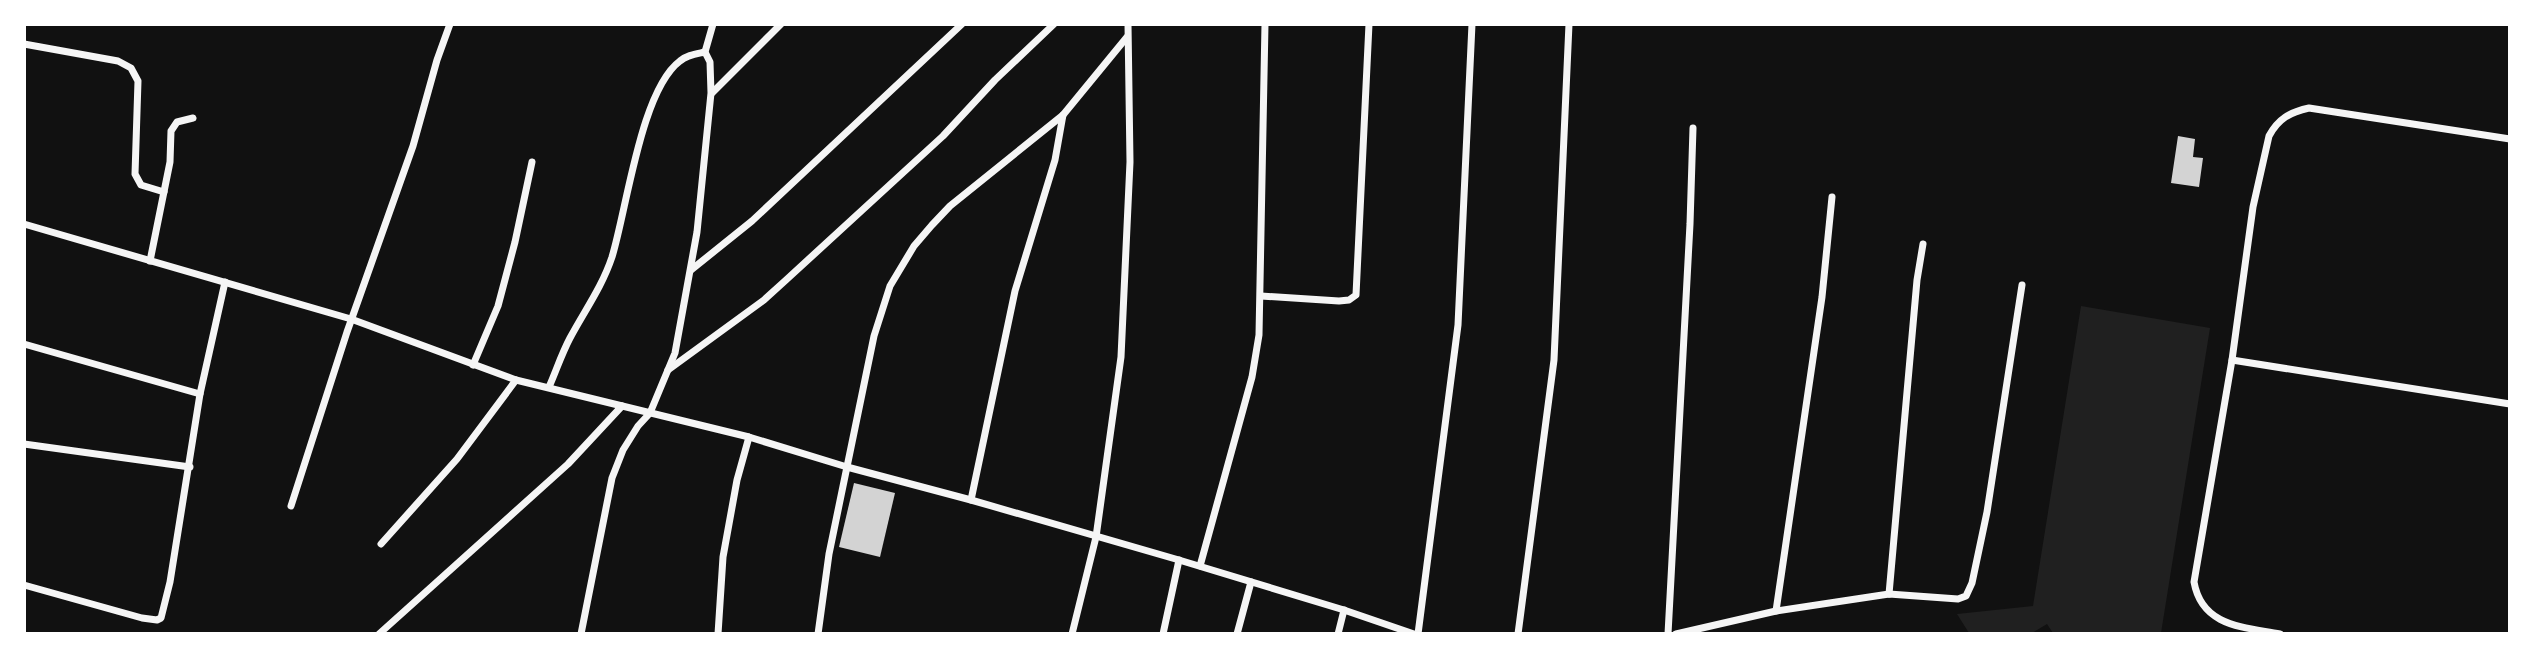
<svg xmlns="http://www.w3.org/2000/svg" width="2534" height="658" font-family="Montserrat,sans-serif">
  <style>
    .green { fill: #202020 }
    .building { fill: #d3d3d3 }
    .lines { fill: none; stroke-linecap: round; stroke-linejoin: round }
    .minor { stroke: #f5f5f5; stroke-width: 7 }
  </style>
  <rect width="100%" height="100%" fill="#111"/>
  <path class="green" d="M2081,306l129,22 -49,305h-108l-6,-9 -15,9h-63l-12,-19 76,-8z"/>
  <g class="building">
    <path d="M2178,136l17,3 -2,18 10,1 -4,29 -28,-4z"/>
    <path d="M854,483l41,10 -15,64 -41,-10z"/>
  </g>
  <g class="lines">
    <g class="minor">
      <path d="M24,44l94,17 13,7 7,13 -3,93 6,11 23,7"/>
      <path d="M712,93l69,-69"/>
      <path d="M24,224l327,95 165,61 233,57 98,30 124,33 208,60 165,50 70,24"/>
      <path d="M150,261l20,-99 1,-31 6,-9 16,-4"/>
      <path d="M691,270l61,-49 210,-197"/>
      <path d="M1261,296l78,5 10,-1 7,-5 13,-271"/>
      <path d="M24,344l176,50"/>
      <path d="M2232,360l278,44"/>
      <path d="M473,365l25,-59 17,-64 17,-80"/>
      <path d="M668,370l96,-70 22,-20 157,-144 52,-56 59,-56"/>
      <path d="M549,387c7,-16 13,-34 21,-49 15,-28 32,-51 42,-81 15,-49 29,-167 68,-196 7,-6 16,-7 25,-9"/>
      <path d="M24,444l166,23"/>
      <path d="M971,500l44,-209 40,-131 8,-45"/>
      <path d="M291,506l56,-174 66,-186 24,-86 13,-36"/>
      <path d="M381,544l76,-85 59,-79"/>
      <path d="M1200,566l52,-189 7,-42 6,-311"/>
      <path d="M24,585l118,33 15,2 4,-2 9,-36 30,-188 25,-112"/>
      <path d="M1889,594l28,-314 6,-36"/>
      <path d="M1776,611l46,-314 10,-100"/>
      <path d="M379,634l189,-170 54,-58"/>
      <path d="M581,634l31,-156 11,-28 15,-24 12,-13 25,-60 22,-121 14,-139 -1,-31 -5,-10 8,-28"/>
      <path d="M718,634l5,-77 14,-77 12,-43"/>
      <path d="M818,634l11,-80 45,-218 16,-50 24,-40 18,-21 18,-19 113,-91 64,-78"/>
      <path d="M1072,634l24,-97 25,-180 9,-195 -2,-138"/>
      <path d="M1163,634l16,-74"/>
      <path d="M1237,634l14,-52"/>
      <path d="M1338,634l6,-24"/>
      <path d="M1418,634l40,-309 14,-301"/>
      <path d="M1518,634l36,-274 15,-336"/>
      <path d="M1668,634l22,-410 3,-96"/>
      <path d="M1676,634l100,-23 113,-17 69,5 8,-3 6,-13 15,-71 35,-227"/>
      <path d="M2280,634c-36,-7 -78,-7 -86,-52l38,-222 21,-153 16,-71c9,-17 21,-24 40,-28l201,31"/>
    </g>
  </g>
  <rect width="2534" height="658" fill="none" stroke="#ffffff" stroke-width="52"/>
</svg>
